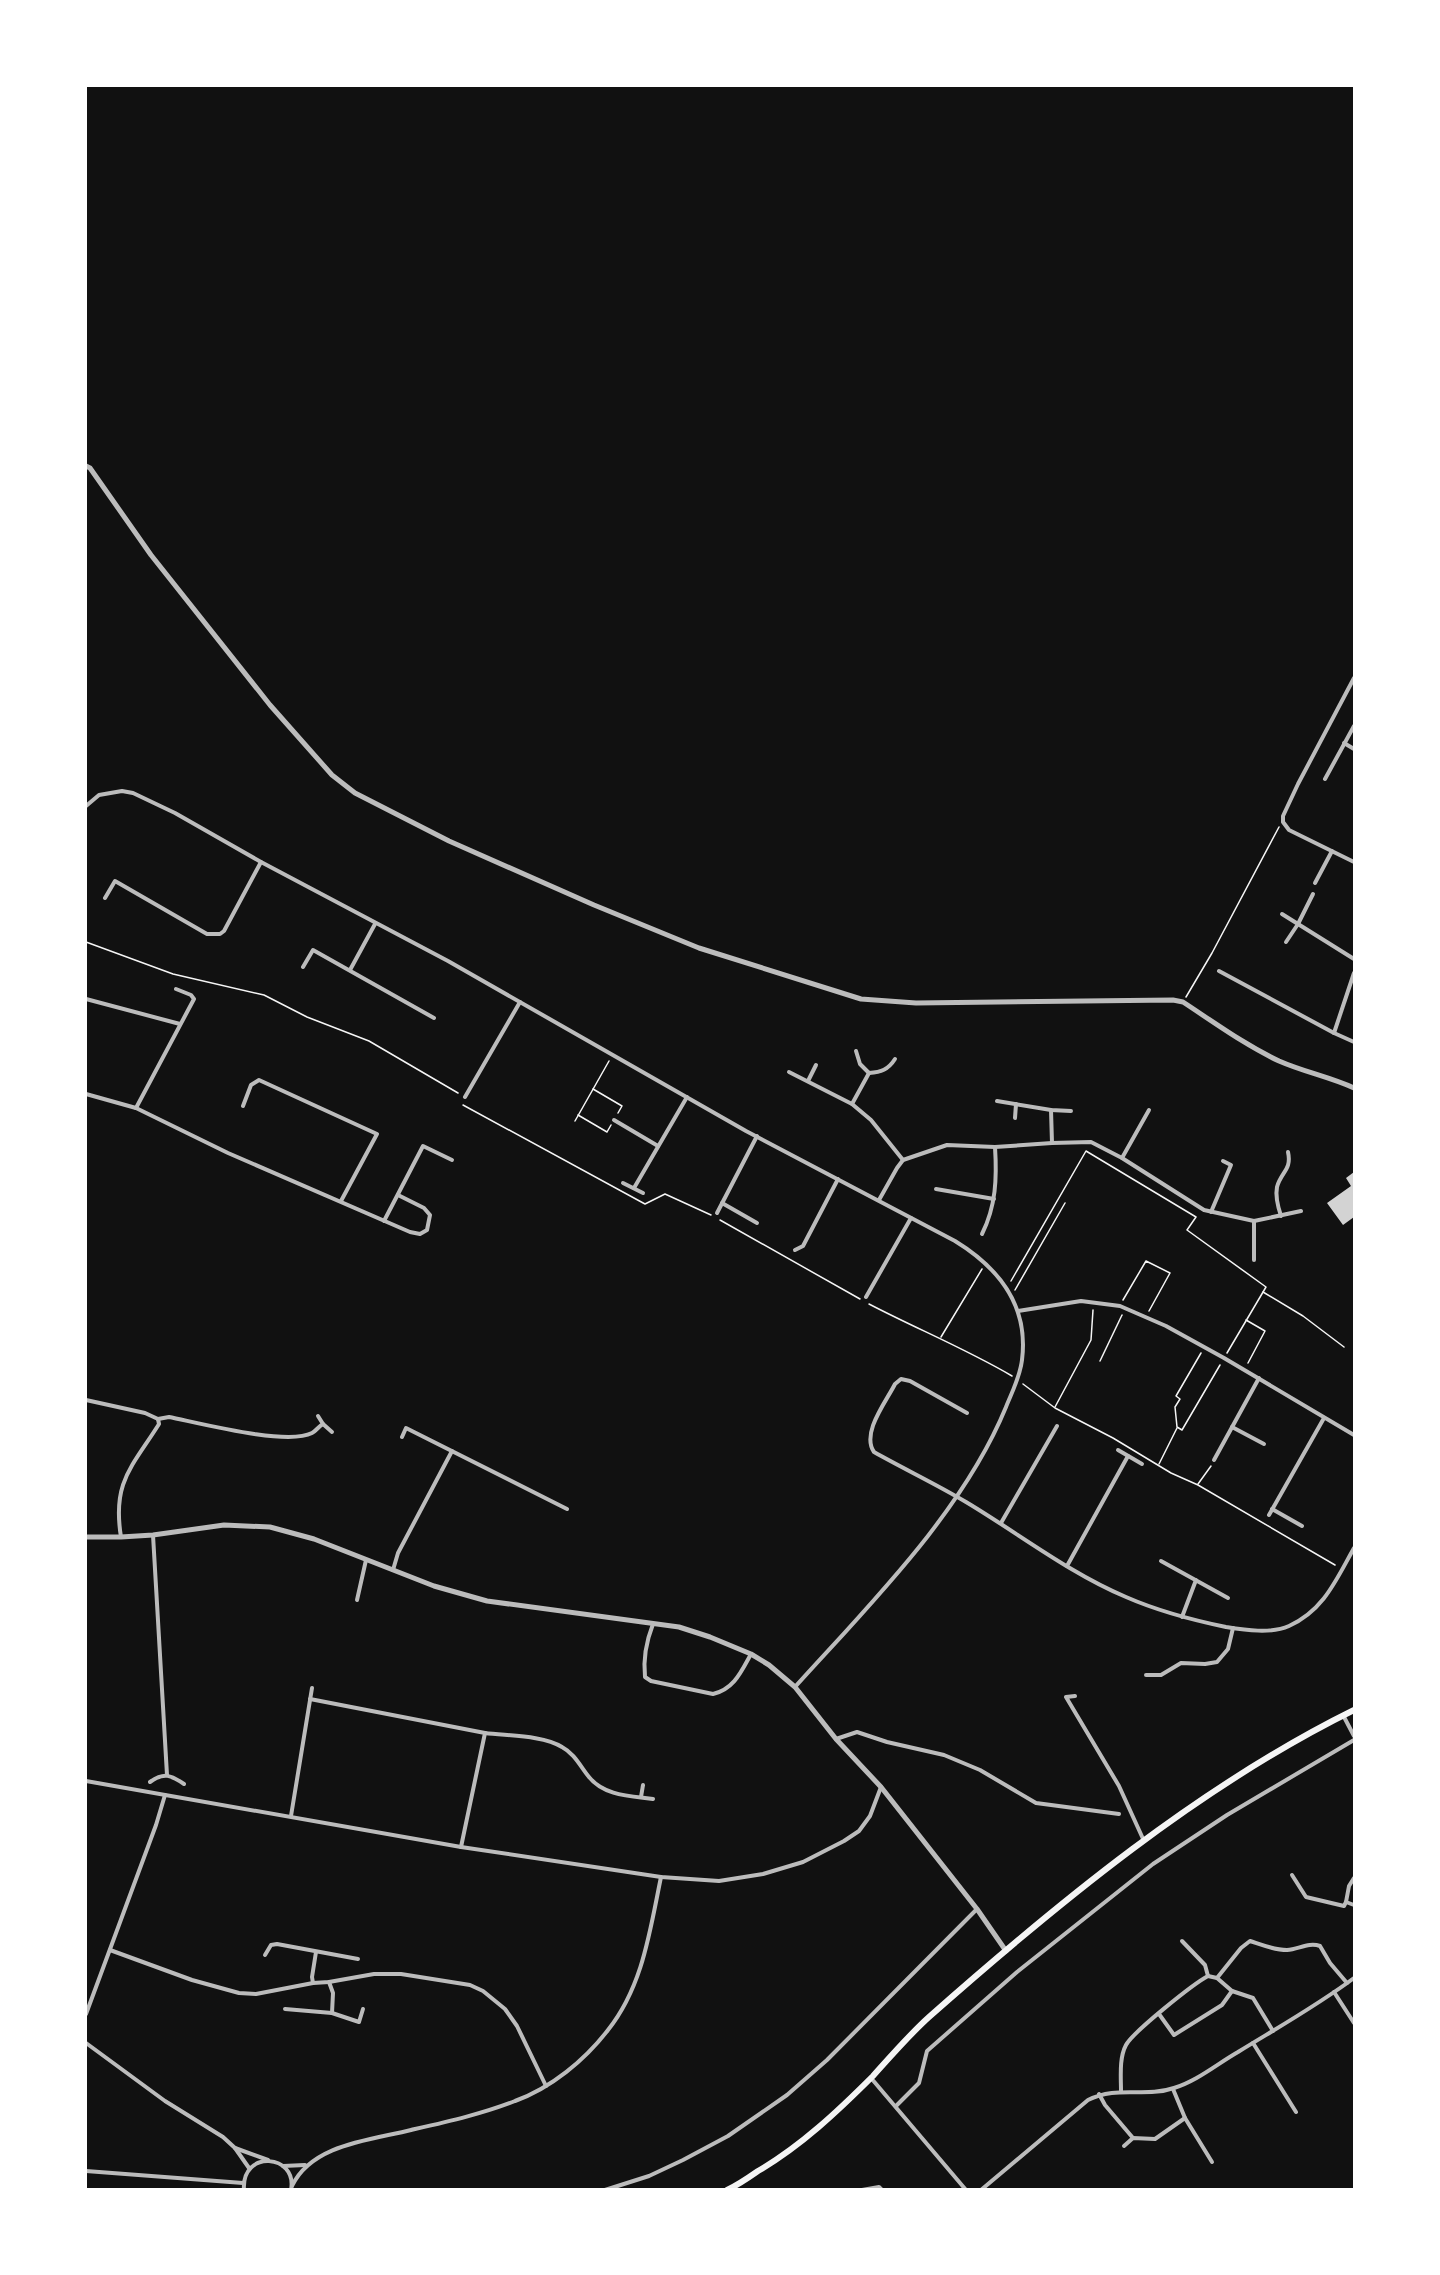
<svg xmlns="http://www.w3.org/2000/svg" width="1440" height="2275" font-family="'Roboto Condensed',sans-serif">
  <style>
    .building { fill: #d3d3d3 }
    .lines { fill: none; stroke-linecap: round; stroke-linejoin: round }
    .path { stroke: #f5f5f5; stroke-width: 1.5 }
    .minor { stroke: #bcbcbc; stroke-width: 4 }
    .tertiary { stroke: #bcbcbc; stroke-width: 5 }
    .primary { stroke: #f5f5f5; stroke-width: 6 }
  </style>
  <rect width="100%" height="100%" fill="#111"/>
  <path class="building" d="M1354,1172v45l-11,8 -16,-22 24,-17 -5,-8z"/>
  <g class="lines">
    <g class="path">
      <path d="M86,942l87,32 91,21 43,22 62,24 89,52"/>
      <path d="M1186,997l26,-44 67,-126"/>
      <path d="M593,1089l29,17 -4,7"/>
      <path d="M463,1105l182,99 20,-10 46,21"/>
      <path d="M578,1115l29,17 4,-7"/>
      <path d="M575,1121l34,-60"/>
      <path d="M720,1220l140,79"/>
      <path d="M1011,1281l75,-130 110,66 -9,13 79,57 -39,66"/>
      <path d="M1015,1290l50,-87"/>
      <path d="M1263,1292l40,24 41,31"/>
      <path d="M1123,1300l23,-39 24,12 -21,38"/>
      <path d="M869,1304c48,25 97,45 143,72"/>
      <path d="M1246,1320l19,11 -17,32"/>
      <path d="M941,1337l41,-68"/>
      <path d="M1201,1353l-25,43 4,3 -5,8 2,20 5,3 38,-65"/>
      <path d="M1100,1361l22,-46"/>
      <path d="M1023,1384l32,24 58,30 58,35 27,12 137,80"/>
      <path d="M1055,1407l36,-67 2,-30"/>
      <path d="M1159,1464l18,-36"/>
      <path d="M1198,1484l13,-18"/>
    </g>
    <g class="minor">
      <path d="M1354,678l-56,106 -15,32v6l6,8 65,32"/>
      <path d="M1344,743l10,6"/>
      <path d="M1325,779l29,-53"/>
      <path d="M86,806l13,-11 23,-4 11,2 42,20 86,49 187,99 298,170 209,110c44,27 74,64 67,119 -2,17 -10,32 -16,47 -43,105 -136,197 -211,280"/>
      <path d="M1315,883l17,-32"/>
      <path d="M105,898l10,-17 92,53h13l4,-3 37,-69"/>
      <path d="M1282,914l72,45"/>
      <path d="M1286,942l12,-18 15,-30"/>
      <path d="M303,967l10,-17 121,68"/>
      <path d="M350,970l25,-46"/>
      <path d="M1219,971l115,62 20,9"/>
      <path d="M86,999l94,25"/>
      <path d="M1334,1033l20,-60"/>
      <path d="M856,1051l4,13 9,9c12,-1 19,-3 26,-14"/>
      <path d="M789,1072l63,32 19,16 32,40"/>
      <path d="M808,1081l8,-16"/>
      <path d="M86,1094l50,14 92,45 182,79 10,2 7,-4 3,-15 -6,-7 -26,-13"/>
      <path d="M465,1097l55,-95"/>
      <path d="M997,1101l54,9 20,1"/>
      <path d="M852,1104l17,-31"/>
      <path d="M243,1106l8,-21 8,-5 118,54 -36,67"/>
      <path d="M136,1108l58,-109 -3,-4 -15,-6"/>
      <path d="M1051,1110l1,33"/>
      <path d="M1015,1118l1,-14"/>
      <path d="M614,1120l44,26"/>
      <path d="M1122,1158l27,-48"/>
      <path d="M623,1183l20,10"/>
      <path d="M634,1188l53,-91"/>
      <path d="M936,1189l58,10"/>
      <path d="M879,1200l18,-32 6,-8 44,-15 48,2 57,-4 39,-1 31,16 82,52 50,11 47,-10"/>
      <path d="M722,1203l35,20"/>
      <path d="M1211,1212l20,-47 -8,-4"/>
      <path d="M717,1213l40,-77"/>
      <path d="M1281,1216c-3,-9 -6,-19 -4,-29 4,-15 15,-17 11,-35"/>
      <path d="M384,1221l39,-75 29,14"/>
      <path d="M982,1234c14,-28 15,-56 13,-87"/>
      <path d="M795,1250l8,-4 35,-67"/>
      <path d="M1254,1260v-39"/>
      <path d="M866,1297l45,-79"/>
      <path d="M1018,1311l63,-10 39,5 46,20 58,32 130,77"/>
      <path d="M86,1400l59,13 13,6"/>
      <path d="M967,1413l-57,-32 -9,-2 -6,5c-9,18 -34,49 -21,68 30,17 62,32 92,50 52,31 103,71 160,95 32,14 66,23 100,30 19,3 45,7 63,-1 35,-16 47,-46 65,-78"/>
      <path d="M318,1416l5,8 9,8"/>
      <path d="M158,1419l11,-2c30,6 118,29 143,16 4,-2 7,-7 11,-9"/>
      <path d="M1232,1427l32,17"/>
      <path d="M402,1437l4,-9 161,81"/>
      <path d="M1118,1450l24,14"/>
      <path d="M1214,1460l45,-82"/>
      <path d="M1272,1509l30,17"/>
      <path d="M1269,1515l55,-97"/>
      <path d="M1001,1523l56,-97"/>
      <path d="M153,1535l14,240"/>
      <path d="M121,1537c-9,-55 11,-70 38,-113l-1,-5"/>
      <path d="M1161,1561l67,37"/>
      <path d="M1067,1566l61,-110"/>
      <path d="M393,1570l5,-17 54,-102"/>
      <path d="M357,1600l9,-40"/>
      <path d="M1182,1617l14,-37"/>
      <path d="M653,1624c-7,18 -10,35 -8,53l6,4 62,13c21,-5 28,-22 38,-40"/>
      <path d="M1146,1675h15l20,-12 24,1 12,-2 11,-13 5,-21"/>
      <path d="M1075,1696l-9,1 53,89 25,55"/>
      <path d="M310,1699l175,34 -24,114"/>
      <path d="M1343,1715l11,21"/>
      <path d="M485,1733c22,3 58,2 77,14 13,7 18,19 27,30 15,19 42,19 64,22"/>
      <path d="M836,1739l21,-7 30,10 57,13 36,15 56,33 83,11"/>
      <path d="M86,1781l375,66 200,30 58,4 44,-7 40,-12 41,-21 15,-10 11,-15 11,-29"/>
      <path d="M150,1782c14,-10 21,-7 34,2"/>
      <path d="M641,1797l2,-12"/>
      <path d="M291,1816l21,-128"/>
      <path d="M1292,1875l14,22 38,9 2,-4 8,3"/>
      <path d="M1346,1902l3,-16 5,-8"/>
      <path d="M1182,1941l23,24 3,11"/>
      <path d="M110,1950l82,30 47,13 17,1 57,-11 16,-1 45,-8h27l69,11 13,6 22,18 12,17 29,60"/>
      <path d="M265,1955l6,-10 6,-1 81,15"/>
      <path d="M1217,1978l24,-30 9,-7c12,4 24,9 37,9 12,-1 22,-8 33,-4l10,17 17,20"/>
      <path d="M329,1982l4,11 -1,20"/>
      <path d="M313,1983l-1,-6 4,-25"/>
      <path d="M1334,1992l20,31"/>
      <path d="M285,2009l47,4 27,9 4,-13"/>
      <path d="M86,2014l70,-189 9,-30"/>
      <path d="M1159,2014l15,21 48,-30 10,-14"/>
      <path d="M86,2043l79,58 58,36 12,11 14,20"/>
      <path d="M1253,2043l43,69"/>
      <path d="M871,2078l95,112"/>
      <path d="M1173,2089l12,29 27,44"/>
      <path d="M1121,2091c0,-14 -2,-33 5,-46 7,-13 67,-61 82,-69l9,2 15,13 21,7 20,33"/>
      <path d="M1099,2094l6,11 28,33"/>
      <path d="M896,2106l23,-23 8,-32 90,-79 136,-108 74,-49 127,-75"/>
      <path d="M1124,2146l9,-8 22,1 30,-21"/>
      <path d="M235,2148l33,12"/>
      <path d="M283,2166l22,-1"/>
      <path d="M86,2171l157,12"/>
      <path d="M292,2186c20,-42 79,-46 119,-56 35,-8 71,-16 104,-29 36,-13 70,-41 93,-71 35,-44 42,-100 53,-153"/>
      <path d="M244,2190c-3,-41 54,-36 47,0"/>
      <path d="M605,2190l44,-14 34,-16 45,-24 59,-41 40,-35 150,-151"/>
      <path d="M862,2190l17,-3 3,3"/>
      <path d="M981,2190l107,-90c29,-15 57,-2 86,-12 23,-7 43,-24 64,-36 39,-24 80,-47 116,-74"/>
    </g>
    <g class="tertiary">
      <path d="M86,466l4,2 61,87 119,150 62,70 23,18 94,48 145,64 105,43 162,51 55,4 257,-3 10,2c32,21 62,43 96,59 25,11 51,16 75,27"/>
      <path d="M86,1537h35l32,-2 71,-10 46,2 44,12 120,47 53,15 192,26 31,10 41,17 18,11 26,22 41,52 45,48 96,122 29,42"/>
    </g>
    <path class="primary" d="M727,2190c11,-5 21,-12 31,-19 43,-25 80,-60 115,-95 18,-20 36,-41 56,-59 129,-114 271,-231 425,-307"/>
  </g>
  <rect width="1440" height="2275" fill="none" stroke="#ffffff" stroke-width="174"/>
</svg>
